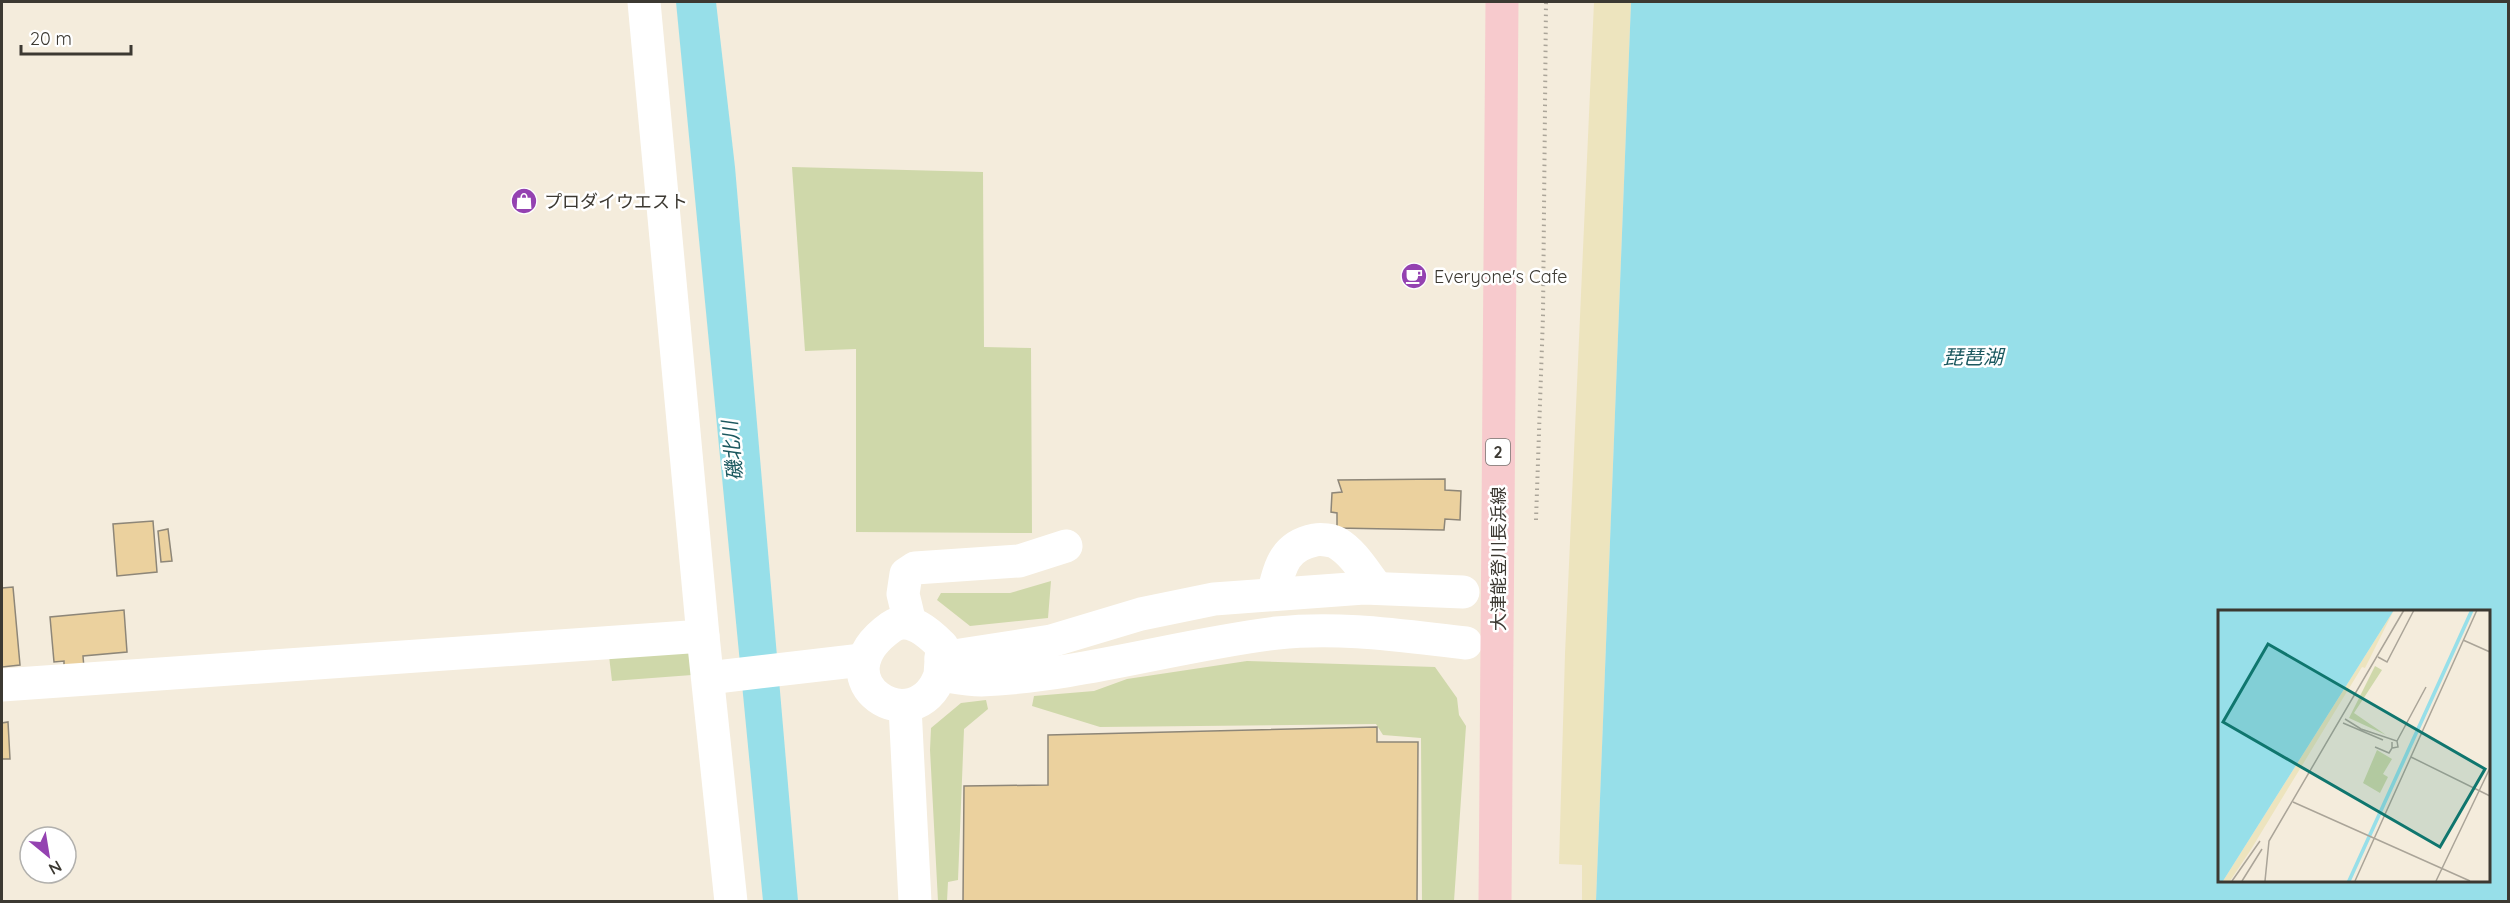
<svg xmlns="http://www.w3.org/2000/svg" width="2510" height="903" font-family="Quicksand,'Noto Sans JP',sans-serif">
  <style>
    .green { fill: #cfd8aa }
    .sand { fill: #ede4be }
    .water { fill: #97dfe9; fill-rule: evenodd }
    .building { fill: #ebd19e; stroke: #8d8678; stroke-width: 1.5 }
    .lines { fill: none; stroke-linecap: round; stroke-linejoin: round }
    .path { stroke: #aba599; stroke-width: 4; stroke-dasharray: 1.5 4.5; stroke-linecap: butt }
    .minor { stroke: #fff; stroke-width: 33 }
    .major { stroke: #f7cacd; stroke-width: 33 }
    .labels { text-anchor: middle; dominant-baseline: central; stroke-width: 5; stroke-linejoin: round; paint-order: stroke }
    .shield { fill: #fff; stroke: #767470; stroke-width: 1.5 }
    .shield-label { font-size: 16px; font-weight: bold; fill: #3c3932 }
    .poi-label { font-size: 18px; fill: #3c3932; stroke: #fff; text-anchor: start }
    .street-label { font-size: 18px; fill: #3c3932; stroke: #fff }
    .water-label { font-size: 20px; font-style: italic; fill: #1b585f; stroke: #fff }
    .inset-road { fill: none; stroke: #aaa498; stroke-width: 1.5 }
    .view { fill: #0f766e; fill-opacity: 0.15; stroke: #0f766e; stroke-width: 3 }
    .inset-edge { fill: none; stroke: #3c3932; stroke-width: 3 }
  </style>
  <rect width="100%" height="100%" fill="#f4ecdc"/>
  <g class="green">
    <path d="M792,167l191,5 1,175 47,1 1,185 -176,-1v-183l-51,2z"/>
    <path d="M1051,581l-3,37 -78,8 -33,-26 4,-7h69z"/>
    <path d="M689,649l3,26 -80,6 -3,-25z"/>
    <path d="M1247,661l188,6 22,31 2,17 7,11 -12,175h-32l-1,-163 -38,-3 -7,-11 -276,3 -68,-21 2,-10 60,-5 33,-12z"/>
    <path d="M986,700l2,9 -24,20 -6,151 -10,2 -1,19h-9l-8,-151 1,-22 30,-25z"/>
  </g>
  <path class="sand" d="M1594,2h37l-35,899h-14v-36l-23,-1 6,-210z"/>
  <g class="water">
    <path d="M676,2h40l19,165 63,734h-35z"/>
    <path d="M1631,2h877v899h-912zM2219,612h269v268h-269z"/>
  </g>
  <g class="building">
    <path d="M1445,479v11l16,1 -1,29 -15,-1 -1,11 -107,-2v-15l-6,-1 1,-19 10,-1 -4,-12z"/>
    <path d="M153,521l4,51 -40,4 -4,-52z"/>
    <path d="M168,529l4,32 -11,1 -3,-31z"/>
    <path d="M13,587l7,78 -18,2v-79z"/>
    <path d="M124,610l3,42 -44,4 1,12 -20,2v-9l-10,1 -4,-45z"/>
    <path d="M8,722l2,37h-8v-36z"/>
    <path d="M1377,727v15h41l-1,160h-454l1,-116 84,-1v-50z"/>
  </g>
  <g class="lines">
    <path class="path" d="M1536,520l7,-204 3,-314"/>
    <g class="minor">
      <path d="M644,2l59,634 28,266"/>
      <path d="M1273,594c7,-27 11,-48 42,-54 6,-1 17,0 22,3 17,10 28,30 40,45"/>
      <path d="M910,623l-7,-29 3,-20 9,-6 104,-7 47,-15"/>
      <path d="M941,658l110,-17 90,-27 73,-15 150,-11 99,4"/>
      <path d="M940,675l2,-29c-12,-12 -33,-32 -51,-19 -76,54 25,117 49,48 13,2 28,5 41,5 99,-4 197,-35 296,-47 64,-7 126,3 189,10"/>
      <path d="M708,678l154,-18"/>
      <path d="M2,685l701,-49"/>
      <path d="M905,707l10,195"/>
    </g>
    <path class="major" d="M1495,902l7,-900"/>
  </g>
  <defs>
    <g id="shop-disc" transform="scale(1.35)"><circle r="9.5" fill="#9442b1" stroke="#fff"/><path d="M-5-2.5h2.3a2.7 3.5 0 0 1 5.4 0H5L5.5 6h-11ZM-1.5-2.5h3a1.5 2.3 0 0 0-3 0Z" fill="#fff"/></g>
    <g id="cafe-disc" transform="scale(1.35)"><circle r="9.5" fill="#9442b1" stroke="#fff"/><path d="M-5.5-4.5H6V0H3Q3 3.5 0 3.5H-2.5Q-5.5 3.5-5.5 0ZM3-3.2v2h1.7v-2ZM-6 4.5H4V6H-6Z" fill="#fff"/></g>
  </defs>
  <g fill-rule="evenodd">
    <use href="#shop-disc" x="524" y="201"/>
    <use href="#cafe-disc" x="1414" y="276"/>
  </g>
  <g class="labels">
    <rect class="shield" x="1486" y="439" width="24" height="26" rx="4.5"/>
    <g class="shield-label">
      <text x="1498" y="452">2</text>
    </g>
    <g class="poi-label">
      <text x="544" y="201">プロダイウエスト</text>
      <text x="1434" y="276">Everyone's Cafe</text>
    </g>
    <g class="street-label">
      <text transform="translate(1498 559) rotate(-90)">大津能登川長浜線</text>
    </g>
    <g class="water-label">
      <text x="1973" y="356">琵琶湖</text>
      <text transform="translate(732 451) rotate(-96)">磯北川</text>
    </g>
  </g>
  <g transform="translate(2218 610)">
    <rect width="272" height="272" fill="#f4ecdc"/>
    <path d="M157,56l7,4 -28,43 32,22 -37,-17zM159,140l15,9 -9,15 5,3 -8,16 -17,-10z" fill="#cfd8aa"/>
    <path d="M176,0l-29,58 -3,-1 -112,184 -20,30h-7z" fill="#ede4be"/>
    <path d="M0,0h176l-171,271h-5zM252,0h4l-123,271h-4z" fill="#97dfe9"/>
    <path class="inset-road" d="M245,30l27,12M160,47l9,5 27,-52M127,109l16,10 36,12 1,6 -6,1v-6M125,113l40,17M179,131l29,-54M157,137l14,6 3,-5M193,147l79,39M75,192l177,79M14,271l28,-40M24,271l20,-32M47,271l4,-40 135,-231M137,271l122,-271M218,271l54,-113"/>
    <path class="view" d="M50,34l217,125 -45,78 -217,-125z"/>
    <rect width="272" height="272" class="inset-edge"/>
  </g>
  <rect width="2510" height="903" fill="none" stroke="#3c3932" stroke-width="6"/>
  <g transform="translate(48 855) rotate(150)"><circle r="28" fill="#ffffff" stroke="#b1b0ad" stroke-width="1.5"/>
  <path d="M0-4.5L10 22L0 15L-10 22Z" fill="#9442b1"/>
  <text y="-9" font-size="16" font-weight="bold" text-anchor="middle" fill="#3c3932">N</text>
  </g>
  <path d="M21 45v9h110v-9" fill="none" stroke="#3c3932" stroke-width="3"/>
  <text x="30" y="45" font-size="18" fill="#3c3932" stroke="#ffffff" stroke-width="4.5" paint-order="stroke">20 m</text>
</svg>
